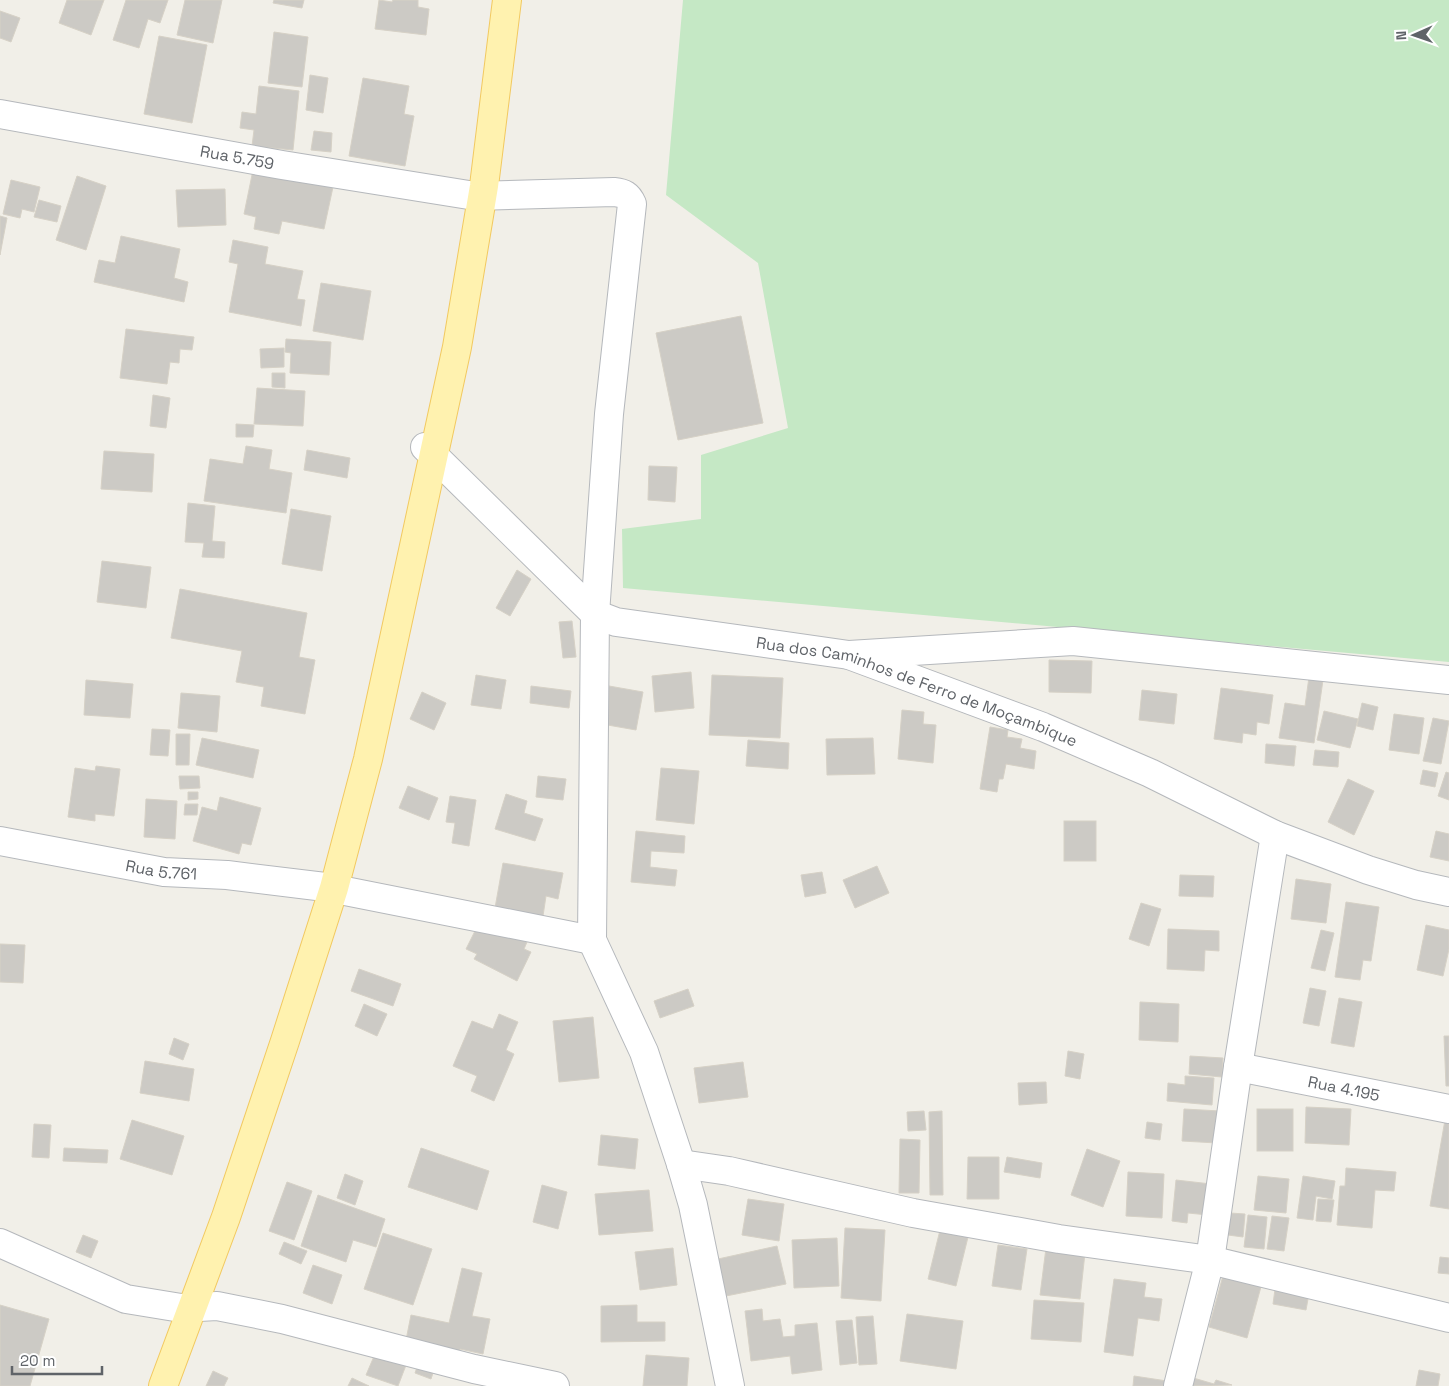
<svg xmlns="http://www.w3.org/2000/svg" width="1449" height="1386" font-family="'Space Grotesk',sans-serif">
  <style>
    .green { fill: #c5e8c5 }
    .building { fill: #cccac5; stroke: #d6d1c6 }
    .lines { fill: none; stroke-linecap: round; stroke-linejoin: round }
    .minor-casing { stroke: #b5b8bc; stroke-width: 30 }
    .tertiary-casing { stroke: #b5b8bc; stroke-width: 30 }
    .primary-casing { stroke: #f2c960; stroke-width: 30 }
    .minor { stroke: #fff; stroke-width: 28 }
    .tertiary { stroke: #fff; stroke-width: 28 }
    .primary { stroke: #fff2af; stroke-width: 28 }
    .labels { text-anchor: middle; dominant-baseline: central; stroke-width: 4.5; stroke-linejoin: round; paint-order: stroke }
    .street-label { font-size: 16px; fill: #5f6368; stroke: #fff }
  </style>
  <rect width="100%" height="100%" fill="#f1efe8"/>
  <path class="green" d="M683,0h766v662l-826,-74 -1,-59 79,-10v-64l87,-27 -30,-165 -92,-68z"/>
  <g class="building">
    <path d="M67,0h37l-13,35 -32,-12z"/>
    <path d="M126,0h42l-8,23 -12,-4 -9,29 -26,-8z"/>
    <path d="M185,0h37l-9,43 -36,-8z"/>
    <path d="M274,0h30l-2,8 -29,-5z"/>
    <path d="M379,0l13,2 1,-2h25v7l11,2 -3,26 -51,-6z"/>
    <path d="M0,11l20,7 -9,24 -11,-4z"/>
    <path d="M274,32l34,5 -6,50 -34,-4z"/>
    <path d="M159,36l48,9 -15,78 -48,-9z"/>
    <path d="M310,75l18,3 -5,35 -17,-3z"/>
    <path d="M363,78l46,8 -5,28 10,2 -9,50 -56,-10z"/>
    <path d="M259,86l40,5 -6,59 -41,-4 2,-16 -14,-2 2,-16 14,2z"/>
    <path d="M314,131l18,2 -1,19 -20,-2z"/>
    <path d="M253,170l80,17 -9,42 -42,-8 -3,13 -25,-5 2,-12 -12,-3z"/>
    <path d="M77,176l29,10 -20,64 -30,-10z"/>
    <path d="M11,180l29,7 -6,25 -12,-3 -2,9 -17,-4z"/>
    <path d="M225,189l1,36 -48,2 -2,-37z"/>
    <path d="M39,200l22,6 -4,16 -23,-5z"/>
    <path d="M0,216l7,2 -7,37z"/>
    <path d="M121,236l59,13 -6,29 14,4 -4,20 -90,-20 5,-22 16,3z"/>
    <path d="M233,240l35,7 -3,17 38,7 -6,28 8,1 -4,26 -72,-14 9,-48 -9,-2z"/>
    <path d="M321,283l50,8 -8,49 -50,-9z"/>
    <path d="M741,316l22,107 -85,17 -22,-107z"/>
    <path d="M126,329l68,8 -2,13 -12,-1 -1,14 -9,-1 -3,22 -47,-6z"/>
    <path d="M286,339l45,3 -2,33 -39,-2 1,-20 -6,-1z"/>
    <path d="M284,348v19l-23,1 -1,-19z"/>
    <path d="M272,373h13v15l-13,-1z"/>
    <path d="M257,388l48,3 -2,35 -49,-2z"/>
    <path d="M153,395l17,3 -4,30 -16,-2z"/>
    <path d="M236,424l18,1 -1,12h-17z"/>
    <path d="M246,446l26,4 -3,19 23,4 -6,40 -82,-12 6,-42 33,5z"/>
    <path d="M307,450l43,8 -3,20 -43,-8z"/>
    <path d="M104,451l50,3 -2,38 -51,-3z"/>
    <path d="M649,466l28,1 -2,35 -27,-2z"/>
    <path d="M188,503l27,3 -3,35 13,1 -1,16 -22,-1 2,-14 -19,-1z"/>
    <path d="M291,509l40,7 -9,55 -40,-7z"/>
    <path d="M102,561l49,6 -5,41 -49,-6z"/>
    <path d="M517,570l14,9 -21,37 -14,-8z"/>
    <path d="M180,589l127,24 -8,44 16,3 -10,54 -44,-8 3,-19 -28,-5 6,-31 -71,-13z"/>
    <path d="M572,621l4,36 -13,1 -4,-36z"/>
    <path d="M1049,660l43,1 -1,32 -42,-1z"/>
    <path d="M691,672l3,36 -39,4 -3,-36z"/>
    <path d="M476,675l30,5 -5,29 -30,-4z"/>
    <path d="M712,675l71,3 -3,60 -71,-3z"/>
    <path d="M1309,677l14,3 -9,63 -35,-5 6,-35 20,3z"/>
    <path d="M86,680l47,4 -3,34 -46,-3z"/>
    <path d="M531,686l40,5 -2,17 -39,-5z"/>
    <path d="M609,686l34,6 -7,38 -34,-6z"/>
    <path d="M1221,688l52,7 -4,29 -12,-2 -1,13 -13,-2 -1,10 -28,-4z"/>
    <path d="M1142,690l35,4 -3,30 -35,-4z"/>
    <path d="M422,692l24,11 -12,27 -24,-11z"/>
    <path d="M181,693l39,3 -3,36 -39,-4z"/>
    <path d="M1362,703l16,4 -5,23 -16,-4z"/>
    <path d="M902,710l22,2 -1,12 13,1 -3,38 -35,-4z"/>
    <path d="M1324,711l34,8 -8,29 -33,-8z"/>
    <path d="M1394,714l30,4 -5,36 -30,-4z"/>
    <path d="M1433,718l16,3 -8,43 -18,-3z"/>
    <path d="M990,727l18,3 -1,7 15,2 -2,9 16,3 -2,18 -28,-5 -3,15h-4l-2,13 -17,-3z"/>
    <path d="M152,729l18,1 -2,26 -18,-1z"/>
    <path d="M176,734h14l-1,31h-13z"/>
    <path d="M202,738l57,12 -6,28 -57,-13z"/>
    <path d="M873,738l2,36 -48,1 -1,-36z"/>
    <path d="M748,740l41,3 -1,26 -42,-3z"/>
    <path d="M1266,744l30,2 -2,20 -29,-3z"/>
    <path d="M1315,750l24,2 -1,15 -25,-2z"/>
    <path d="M96,766l24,3 -6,47 -19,-2v7l-27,-4 7,-49 20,3z"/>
    <path d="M661,768l38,3 -5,53 -38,-4z"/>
    <path d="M1423,770l15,3 -3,14 -15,-3z"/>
    <path d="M1446,772l3,1v27l-11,-4z"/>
    <path d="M179,776h20l1,12 -20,1z"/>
    <path d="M538,776l28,3 -3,21 -27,-3z"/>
    <path d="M1348,779l26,12 -20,44 -26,-13z"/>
    <path d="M408,786l30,12 -9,22 -30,-12z"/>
    <path d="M188,792h10v7l-10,1z"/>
    <path d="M506,794l21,7 -3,12 19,6 -8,22 -40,-12z"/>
    <path d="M450,796l26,4 -7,46 -17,-3 3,-20 -9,-1z"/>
    <path d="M220,797l41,11 -10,37 -9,-2 -3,11 -46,-13 9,-34 15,4z"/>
    <path d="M146,799l31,2 -2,38 -31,-2z"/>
    <path d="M185,804h13l-1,11h-13z"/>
    <rect x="1064" y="821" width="32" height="40"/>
    <path d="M636,831l49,5 -1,17 -33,-2 -1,16 27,3 -2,16 -44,-4z"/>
    <path d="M1436,831l13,3v27l-19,-4z"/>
    <path d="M503,863l60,10 -5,26 -12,-3 -3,20 -48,-8z"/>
    <path d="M877,866l12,27 -34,15 -12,-28z"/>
    <path d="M822,872l4,21 -21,4 -4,-22z"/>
    <path d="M1180,875l34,1 -1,21 -34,-1z"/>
    <path d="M1296,879l35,5 -5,39 -35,-4z"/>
    <path d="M1346,902l33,5 -8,54 -8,-1 -3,20 -25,-3z"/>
    <path d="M1141,903l20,6 -12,37 -20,-7z"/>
    <path d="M481,919l46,23 -3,7 7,3 -14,29 -43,-22 3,-5 -11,-5z"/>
    <path d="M1426,925l23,5v19l-6,27 -26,-6z"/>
    <path d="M1168,929l51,2v20l-14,-1 -1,21 -37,-2z"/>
    <path d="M1321,930l13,3 -9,38 -14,-3z"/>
    <path d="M0,944l25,1 -2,38 -23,-1z"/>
    <path d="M359,969l42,15 -8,22 -42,-15z"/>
    <path d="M1310,988l16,3 -7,35 -16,-3z"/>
    <path d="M688,989l6,17 -34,12 -6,-17z"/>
    <path d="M1339,998l23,4 -8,45 -23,-4z"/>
    <path d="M1140,1002l39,2 -1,38 -39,-2z"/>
    <path d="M364,1004l23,10 -10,22 -22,-10z"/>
    <path d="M499,1014l19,8 -12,28 8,4 -20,47 -23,-10 6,-15 -24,-10 19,-45 21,8z"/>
    <path d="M593,1017l6,61 -40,4 -6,-61z"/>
    <path d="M1444,1036h5v50h-3z"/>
    <path d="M174,1038l15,6 -6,16 -14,-6z"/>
    <path d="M1068,1051l16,3 -4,25 -15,-3z"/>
    <path d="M1190,1056l33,2 -1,19 -33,-3z"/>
    <path d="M145,1061l49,8 -5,32 -49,-8z"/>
    <path d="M743,1062l5,35 -49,6 -5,-35z"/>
    <path d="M1185,1076l29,2 -2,27 -45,-4 1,-18 17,2z"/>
    <path d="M1046,1082l1,21 -28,2 -1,-22z"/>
    <path d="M1306,1107l45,2 -2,36 -44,-2z"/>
    <path d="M1184,1109l36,2 -3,32 -35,-2z"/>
    <rect x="1257" y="1109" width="36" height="42"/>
    <path d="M924,1111l2,19 -18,1 -1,-19z"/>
    <path d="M942,1111l1,84h-13l-1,-83z"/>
    <path d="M132,1120l52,16 -12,39 -52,-16z"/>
    <path d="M1445,1120l4,1v88l-19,-3z"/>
    <path d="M1147,1122l15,2 -2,16 -15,-2z"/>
    <path d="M34,1124l17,1 -2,33 -17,-1z"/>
    <path d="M601,1135l37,4 -3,30 -37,-4z"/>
    <path d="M900,1139l20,1 -1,53h-20z"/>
    <path d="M64,1148l44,2 -1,13 -44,-2z"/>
    <path d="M421,1148l68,23 -12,39 -69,-23z"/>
    <path d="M1087,1149l33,12 -17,46 -32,-12z"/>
    <path d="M968,1157h31v42h-32z"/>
    <path d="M1007,1157l35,6 -2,15 -36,-6z"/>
    <path d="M1346,1168l50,4 -2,19 -19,-1 -3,38 -35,-3 3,-39h5z"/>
    <path d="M1128,1172l36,2 -2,44 -36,-2z"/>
    <path d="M345,1174l18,7 -8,24 -18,-7z"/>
    <path d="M1258,1176l31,3 -3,34 -32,-3z"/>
    <path d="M1303,1176l32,5 -3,18 -16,-3 -3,24 -16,-2z"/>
    <path d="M1176,1180l35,4 -3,31 -20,-2 -1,10 -15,-2z"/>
    <path d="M287,1182l25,9 -18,49 -25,-9z"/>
    <path d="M542,1185l25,7 -9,37 -25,-7z"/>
    <path d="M649,1190l4,41 -54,4 -4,-41z"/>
    <path d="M318,1195l67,24 -9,28 -23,-7 -7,22 -45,-16z"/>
    <path d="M748,1199l36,5 -5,37 -37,-6z"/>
    <path d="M1318,1199l16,1 -3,22 -15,-1z"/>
    <path d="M1230,1213l15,1 -2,23 -15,-2z"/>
    <path d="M1248,1215l19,2 -3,32 -20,-2z"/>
    <path d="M1272,1216l17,2 -5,33 -17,-2z"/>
    <path d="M941,1226l28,7 -13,53 -28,-7z"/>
    <path d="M845,1228l40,2 -4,71 -40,-3z"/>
    <path d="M383,1233l49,16 -19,56 -49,-16z"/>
    <path d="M83,1235l15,6 -7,17 -15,-6z"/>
    <path d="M837,1238l2,48 -45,2 -2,-48z"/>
    <path d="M284,1242l23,9 -6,13 -22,-10z"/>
    <path d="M998,1245l29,4 -6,41 -29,-4z"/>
    <path d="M777,1246l9,38 -60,12 -8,-37z"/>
    <path d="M673,1248l4,37 -37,5 -5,-38z"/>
    <path d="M1046,1248l39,5 -5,46 -40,-4z"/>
    <path d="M1440,1257l9,1v16l-11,-1z"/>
    <path d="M313,1265l29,10 -10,29 -29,-11z"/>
    <path d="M462,1268l20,5 -10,43 18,3 -7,35 -23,-5 -3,11 -51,-20 5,-25 38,8z"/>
    <path d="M1224,1272l38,11 -15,55 -38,-11z"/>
    <path d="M1114,1279l32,4 -2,14 18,2 -3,22 -21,-3 -5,38 -29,-4z"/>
    <path d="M1276,1282l34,6 -4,22 -33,-6z"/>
    <path d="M1034,1300l50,3 -3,39 -50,-3z"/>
    <path d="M0,1305l49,14 -19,67h-30z"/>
    <path d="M637,1305v17h28v19l-64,1v-36z"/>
    <path d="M762,1309l1,12 17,-2 3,18 12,-1v-11l22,-2 5,47 -30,4 -2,-18 -39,5 -6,-50z"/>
    <path d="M907,1314l56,7 -7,48 -56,-8z"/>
    <path d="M873,1316l4,48 -18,1 -3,-48z"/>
    <path d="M852,1320l5,43 -17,2 -4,-44z"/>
    <path d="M378,1347l30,13 -10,26 -32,-11z"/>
    <path d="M646,1355l43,3 -2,28h-44z"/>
    <path d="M420,1359l16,5 -5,15 -16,-6z"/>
    <path d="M1419,1370l21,4 -2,12h-22z"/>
    <path d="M213,1371l15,7 -4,8h-18z"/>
    <path d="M1134,1376l33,5 -1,5h-33z"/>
    <path d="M1190,1377l24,7 2,-4 16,5 -44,1z"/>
    <path d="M352,1378l17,8h-21z"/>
  </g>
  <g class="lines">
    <g class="minor-casing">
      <g id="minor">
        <path id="s1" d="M0,114l282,51 193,31 139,-4c10,1 14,3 18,12l-23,210 -14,200 -3,326 52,112 37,112 12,41 37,181"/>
        <path d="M849,655l224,-14 376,39"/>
        <path id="s2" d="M0,841l164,31 63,3 98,12 267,53"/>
        <path id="s3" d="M1238,1067l211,42"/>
        <path d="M681,1164l48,7 184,42 146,26 151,21 239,58"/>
        <path d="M0,1243l126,56 55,9 36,-2 65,13 192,50 81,17"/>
        <path d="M1178,1386l32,-126 28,-193 37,-232"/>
      </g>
    </g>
    <g class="tertiary-casing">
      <g id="tertiary">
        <path id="s4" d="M425,447l170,167 21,8 233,33 194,72 107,46 125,62 93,35 48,15 33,7"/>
      </g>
    </g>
    <g class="primary-casing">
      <path id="primary" d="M163,1386l63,-169 59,-176 49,-153 34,-129 89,-412 27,-161 23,-186"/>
    </g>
    <use href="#minor" class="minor"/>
    <use href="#tertiary" class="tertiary"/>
    <use href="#primary" class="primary"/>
  </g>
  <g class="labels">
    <g class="street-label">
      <text stroke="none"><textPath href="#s1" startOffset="241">Rua 5.759</textPath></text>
      <text stroke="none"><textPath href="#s4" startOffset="571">Rua dos Caminhos de Ferro de Moçambique</textPath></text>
      <text stroke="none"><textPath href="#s2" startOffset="164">Rua 5.761</textPath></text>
      <text stroke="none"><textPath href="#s3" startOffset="108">Rua 4.195</textPath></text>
    </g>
  </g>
  <g transform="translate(1414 35) rotate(268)" stroke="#ffffff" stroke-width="4" paint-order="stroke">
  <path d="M0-4L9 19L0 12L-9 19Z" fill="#5f6368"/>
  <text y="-8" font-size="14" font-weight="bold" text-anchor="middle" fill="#5f6368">N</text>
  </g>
  <path d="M12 1366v8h90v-8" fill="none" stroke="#5f6368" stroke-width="2.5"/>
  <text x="20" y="1366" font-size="15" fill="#5f6368" stroke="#ffffff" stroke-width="4" paint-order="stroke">20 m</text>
</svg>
